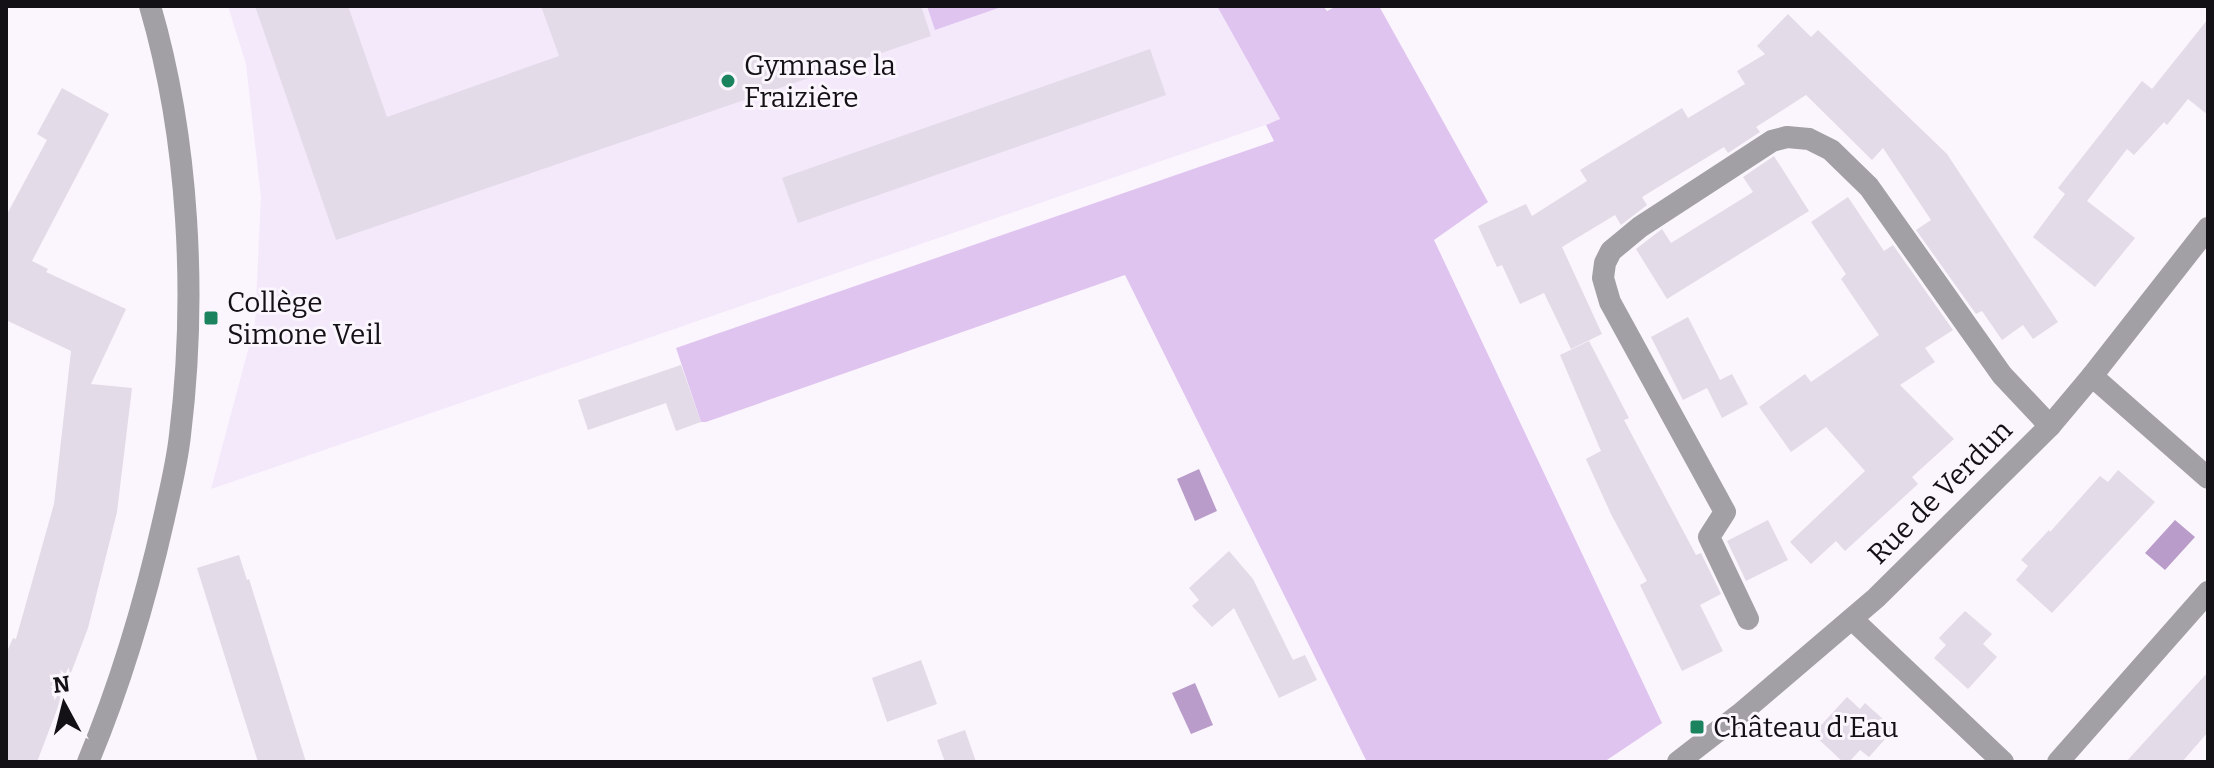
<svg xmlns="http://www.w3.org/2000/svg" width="2214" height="768" font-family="Bitter,serif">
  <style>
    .built { fill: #f4e8fb }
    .green { fill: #e0c4f0 }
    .water { fill: #ba9cca }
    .building { fill: #e3dbe7 }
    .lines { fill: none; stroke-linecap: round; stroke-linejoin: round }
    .minor { stroke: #a3a0a5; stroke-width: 22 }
    .tertiary { stroke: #a3a0a5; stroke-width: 22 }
    .poi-dot { fill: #1b835e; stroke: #fbf6fd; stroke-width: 3 }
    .labels { text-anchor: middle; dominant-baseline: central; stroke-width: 6; stroke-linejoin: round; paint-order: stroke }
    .poi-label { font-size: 28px; fill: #131115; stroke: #fbf6fd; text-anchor: start }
    .street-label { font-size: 28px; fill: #131115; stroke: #fbf6fd }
  </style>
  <rect width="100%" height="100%" fill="#fbf6fd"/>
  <path class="built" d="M228,6h989l63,114 -1069,369 44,-165 6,-127 -15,-133z"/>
  <g class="green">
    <path d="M927,6h77l-69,24z"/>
    <path d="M1217,6h106l4,5 10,-5h42l109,196 -54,38 228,483 -58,39h-237l-242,-487 -419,147h-5l-25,-74 598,-207 -8,-16 14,-6z"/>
  </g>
  <g class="water">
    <path d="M1199,469l18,42 -22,10 -18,-42z"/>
    <path d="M2175,520l20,17 -30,33 -20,-17z"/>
    <path d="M1195,683l18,42 -22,9 -19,-41z"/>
  </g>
  <g class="building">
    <path d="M255,6h93l39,111 172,-61 -18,-50h380l10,30 -595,204z"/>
    <path d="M1788,14l23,23 7,-7 129,124 111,168 -25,17 -10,-14 -21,15 -20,-29 -6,3 -60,-84 15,-10 -48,-72 -11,12 -66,-65 -50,32 4,5 -32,21 -4,-6 -82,50 5,8 -26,20 -6,-10 -53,32 40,87 -31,15 -27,-56 -24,11 -18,-39 -5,2 -19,-41 48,-22 6,12 55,-35 -7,-11 102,-62 6,10 57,-34 -8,-13 28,-17 -8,-8z"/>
    <path d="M2208,19v96l-20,-16 -21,26 -3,-3 -30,33 -7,-6 -40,52 48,37 -40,49 -62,-50 32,-43 -7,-6 84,-107 10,8z"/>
    <path d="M1150,49l16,46 -368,128 -16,-45z"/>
    <path d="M62,88l47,26 -77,147 16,8 -2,3 80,37 -35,75 41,4 -15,124 -29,116 -51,134h-31v-108l7,-16 3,1 38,-135 17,-153 -65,-31v-104l41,-76 -10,-6z"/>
    <path d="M1774,156l35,55 -142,88 -31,-50 26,-20 9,14 82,-51 -10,-15z"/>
    <path d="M1848,197l36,54 9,-6 60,85 -28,18 10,14 -35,23 54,54 -42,38 6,7 -73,67 -9,-10 -25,23 -21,-22 75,-71 -39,-44 -35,25 -32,-45 46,-33 6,8 68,-47 -38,-56 5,-5 -35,-52z"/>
    <path d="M1688,317l32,63 12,-6 16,30 -26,14 -15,-30 -24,12 -32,-63z"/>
    <path d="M1589,341l40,77 -5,2 72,135 5,-2 20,41 -21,11 23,46 -41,20 -42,-86 7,-4 -36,-67 -25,-55 15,-8 -41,-96z"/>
    <path d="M681,365l20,57 -25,9 -10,-28 -78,27 -10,-30z"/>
    <path d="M2118,470l37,32 -103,111 -36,-33 12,-14 -7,-6 28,-30 1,2 50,-56 8,6z"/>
    <path d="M1768,520l20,40 -42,21 -19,-40z"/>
    <path d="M1229,551l24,28 40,81 12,-5 12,25 -38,18 -45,-90 -22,19 -20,-21 7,-6 -10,-12z"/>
    <path d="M239,555l8,25 2,-1 57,183h-48l-61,-194z"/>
    <path d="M1965,611l27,23 -9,10 14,13 -29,32 -34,-31 12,-13 -7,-7z"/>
    <path d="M921,660l16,44 -50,18 -15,-44z"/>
    <path d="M2208,672v60l-26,30h-56z"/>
    <path d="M1847,697l13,12 5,-6 29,26 -25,28 -9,-7 -11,12h-6l-30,-28z"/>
    <path d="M965,730l11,32h-31l-8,-22z"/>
  </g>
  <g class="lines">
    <g class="minor">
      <path d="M2092,376l116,102"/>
      <path d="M1748,619l-39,-82 16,-25 -115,-210 -7,-24 2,-15 6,-12 29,-24 132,-86 15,-4 22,2 22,11 38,37 133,188 48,51"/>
      <path d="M1852,619l151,143"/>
      <path d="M2058,762l150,-170"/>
    </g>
    <g class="tertiary">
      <path d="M88,762c33,-79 57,-160 76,-244 6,-27 13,-55 16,-83 17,-138 9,-296 -30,-429"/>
      <path d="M1678,762l62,-48 136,-116 174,-172 42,-50 116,-148"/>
    </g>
  </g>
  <g class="poi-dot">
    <circle cx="728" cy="81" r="8"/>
    <rect x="203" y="310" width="16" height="16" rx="4"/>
    <rect x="1689" y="719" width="16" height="16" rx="4"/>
  </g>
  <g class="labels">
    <g class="poi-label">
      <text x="744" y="65">Gymnase la<tspan x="744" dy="32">Fraizière</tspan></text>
      <text x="227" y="302">Collège<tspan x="227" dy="32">Simone Veil</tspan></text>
      <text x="1713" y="727">Château d'Eau</text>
    </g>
    <g class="street-label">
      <text transform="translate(1940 492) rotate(-45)">Rue de Verdun</text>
    </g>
  </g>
  <rect width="2214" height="768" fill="none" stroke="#131115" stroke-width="16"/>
  <g transform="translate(64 704) rotate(353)" stroke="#fbf6fd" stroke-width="6" paint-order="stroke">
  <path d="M0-6L14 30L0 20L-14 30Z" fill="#131115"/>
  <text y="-12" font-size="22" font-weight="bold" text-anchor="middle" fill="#131115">N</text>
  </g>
</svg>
